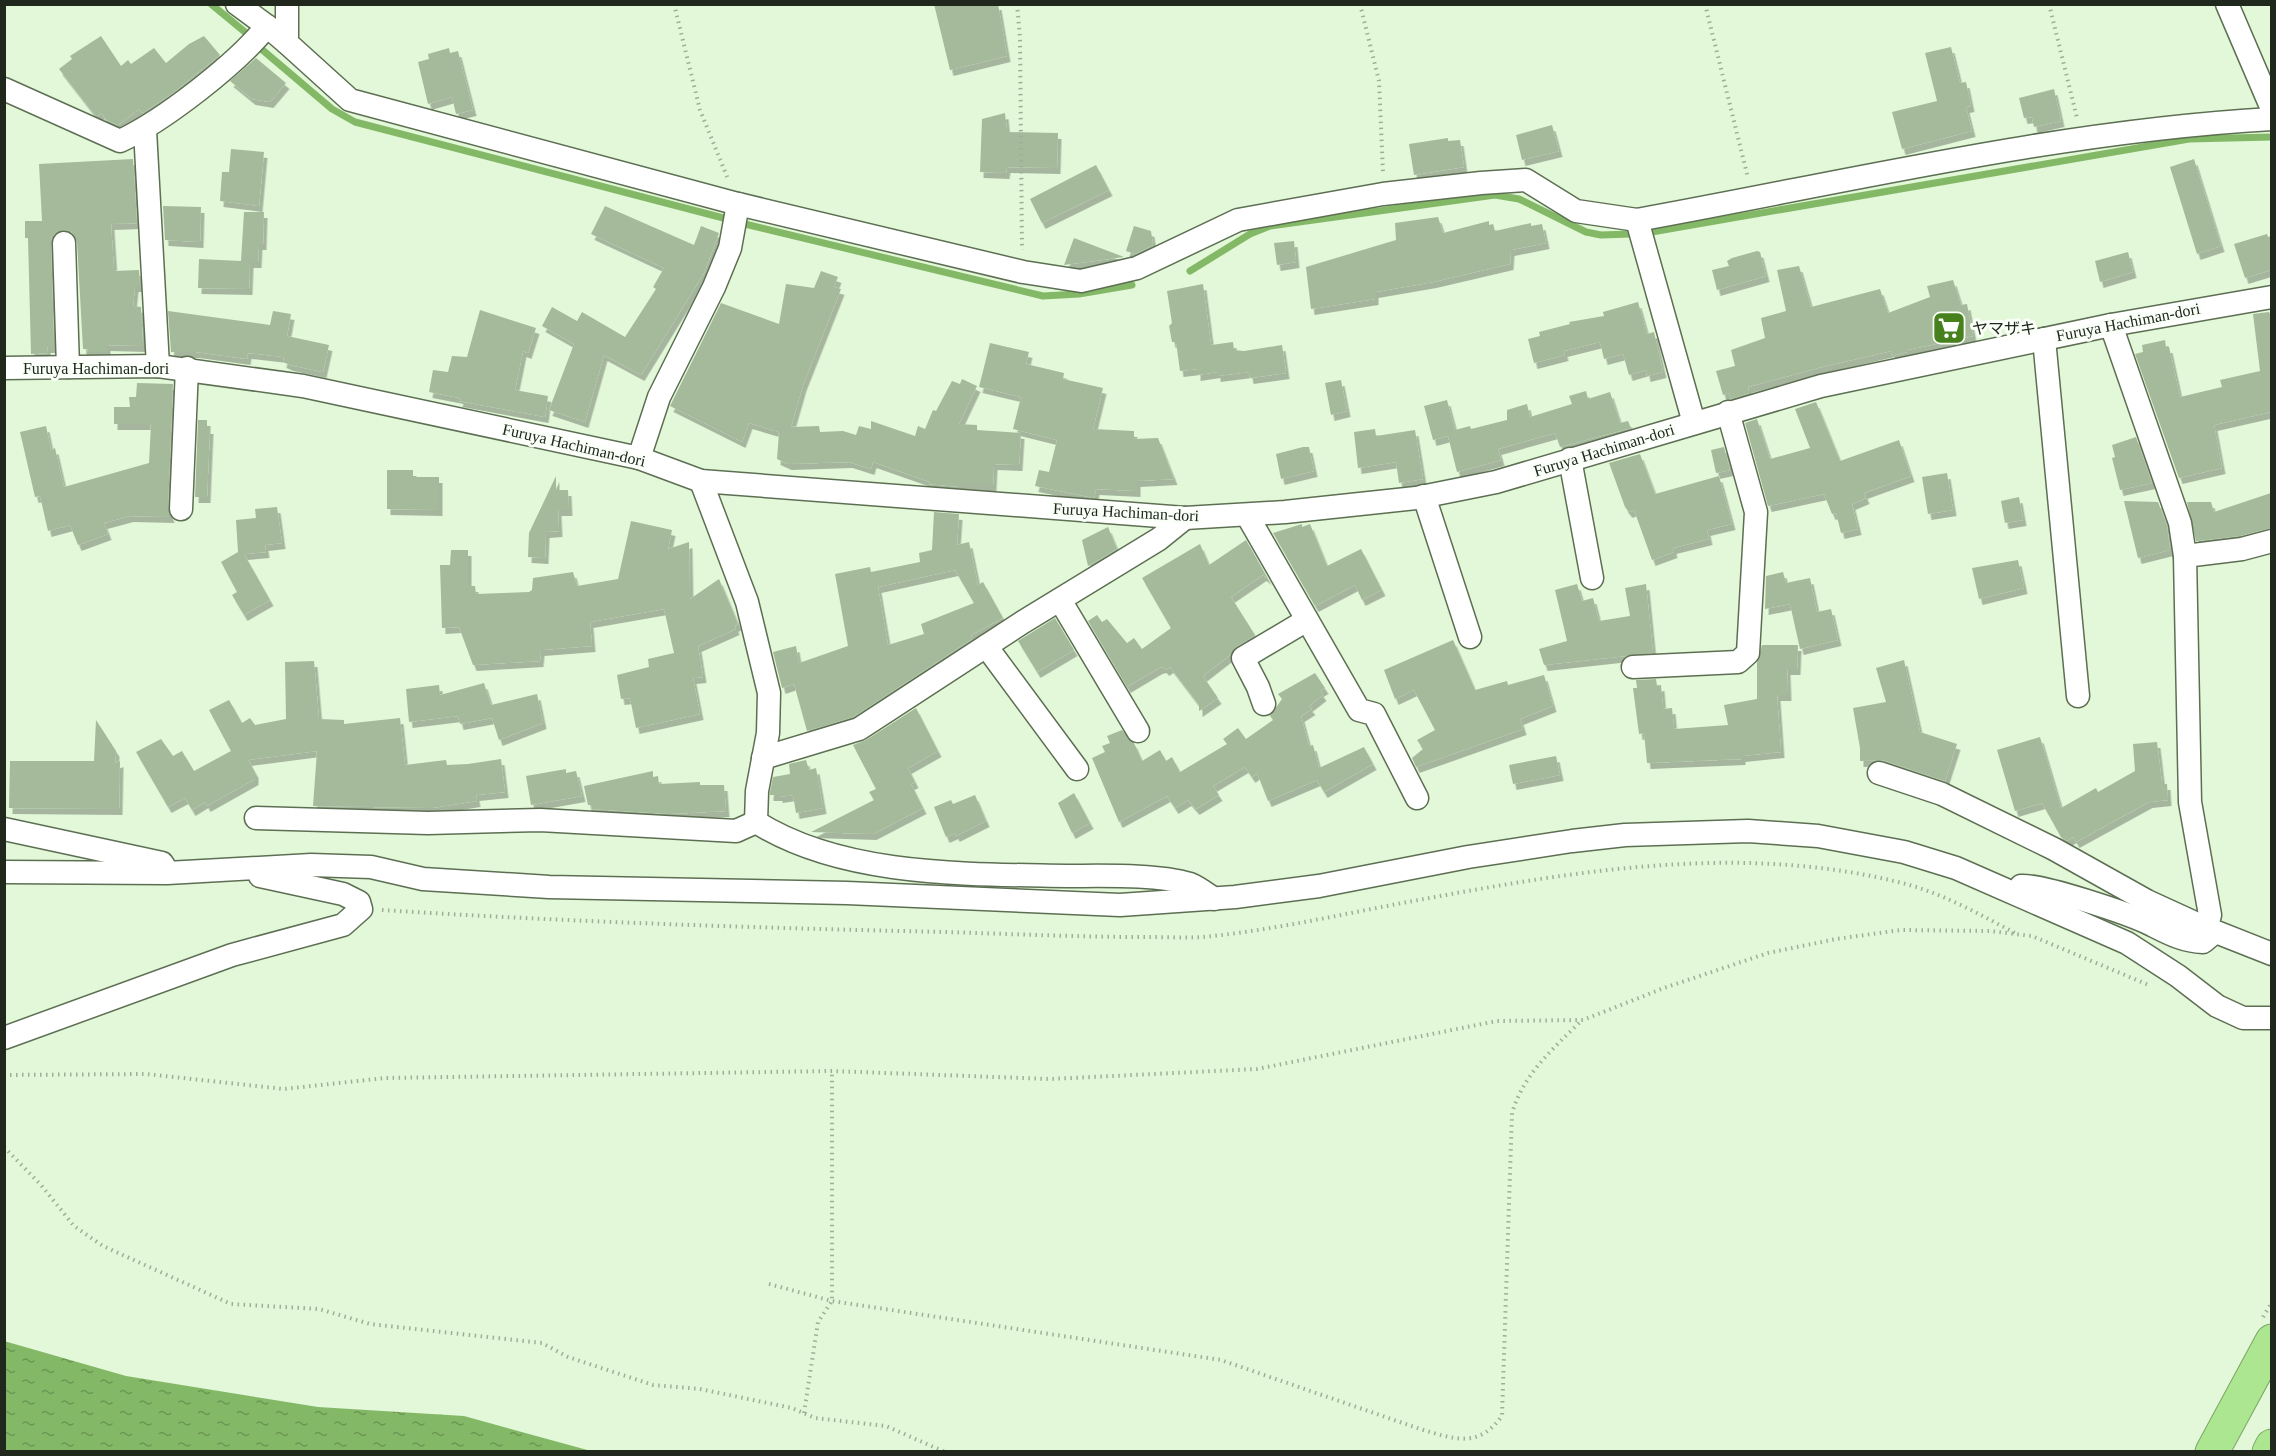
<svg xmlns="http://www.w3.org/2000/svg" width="2276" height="1456" font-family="'Times New Roman','Noto Sans JP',serif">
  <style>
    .water { fill: url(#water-ripples) }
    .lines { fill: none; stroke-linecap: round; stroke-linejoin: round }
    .stream { stroke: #83b866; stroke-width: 7 }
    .building { fill: #a5ba9b; fill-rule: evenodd; filter: url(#shadow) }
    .minor-casing { stroke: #5d6f53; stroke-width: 25 }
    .highway-casing { stroke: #7ca468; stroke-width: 35 }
    .path { stroke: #9eaf96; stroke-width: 4; stroke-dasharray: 1.5 4.5; stroke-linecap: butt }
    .minor { stroke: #fff; stroke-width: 22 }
    .highway { stroke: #ade690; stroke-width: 33 }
    .labels { text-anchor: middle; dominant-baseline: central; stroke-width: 6; stroke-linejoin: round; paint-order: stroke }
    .street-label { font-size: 16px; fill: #20281d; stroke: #fafff8 }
    .poi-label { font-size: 16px; fill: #20281d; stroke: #fafff8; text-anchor: start }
  </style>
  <defs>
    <pattern id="water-ripples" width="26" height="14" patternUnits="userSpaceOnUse" patternTransform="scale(1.5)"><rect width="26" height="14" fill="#83b866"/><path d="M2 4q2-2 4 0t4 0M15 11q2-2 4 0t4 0" fill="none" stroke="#6b9653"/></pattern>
    <filter id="shadow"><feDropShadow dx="3.5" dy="6" stdDeviation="0" flood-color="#0004"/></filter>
  </defs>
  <rect width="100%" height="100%" fill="#e2f8d8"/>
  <path class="water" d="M4,1341l122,35 192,31 146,9 127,35h-586z"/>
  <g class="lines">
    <g class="stream">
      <path d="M211,4l40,33"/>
      <path d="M259,47l73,62 23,13 376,98"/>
      <path d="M745,224l298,72 36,-2 53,-9"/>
      <path d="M1646,233l543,-94 83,-2"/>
      <path d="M1190,271l60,-37 20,-8 225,-31 24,4 67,33 15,3 30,-1"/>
    </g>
  </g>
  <g class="building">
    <path d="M934,4h64l9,52 -57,14z"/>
    <path d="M101,36l20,30 7,-6 3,4 23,-16 12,15 23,-19 15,-8 16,19 -50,40 -28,18 -3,-4 -21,16 -11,-5 -6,-7 -4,3 -3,-2 -35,-45 13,-10 -2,-3z"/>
    <path d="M1951,47l9,36 6,-1 5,24 -5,1 6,24 -70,18 -10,-37 45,-11 -12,-48z"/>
    <path d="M449,48l1,5 8,-2 15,59 -17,4 -4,-17 -24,7 -10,-42 11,-3 -1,-5z"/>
    <path d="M256,58l30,25 -16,19 -18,-3 -22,-18z"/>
    <path d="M2054,89l7,32 -27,6 -2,-10 -8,1 -5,-20z"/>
    <path d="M1005,113l2,19 51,1 -1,35 -50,-1 -1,6 -26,-1 2,-53z"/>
    <path d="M1552,125l7,26 -37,9 -6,-25z"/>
    <path d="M1448,138v3l12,-1 4,27 -50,8 -5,-31z"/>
    <path d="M231,149l33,3 -5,54 -39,-5 2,-29h7z"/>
    <path d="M133,159l4,64 -26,1 3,47 25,-1 1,16h-5l-2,20 8,1 2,39 -36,-1v7h-20l1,-3h-5l-6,-107 -6,-11 -8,-1 -11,6 -1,7 3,104h-7l1,6 -17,1 -3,-116h-3v-17h17l-3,-57z"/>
    <path d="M2194,159l27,87 -24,8 -27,-87z"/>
    <path d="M1096,165l13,25 -67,33 -12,-24z"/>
    <path d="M163,206l38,1 -1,35 -35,-2z"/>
    <path d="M605,206l89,39 7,-19 18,7 -15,40 -63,102 -37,-20 -19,67 -36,-12 25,-66 -32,-18 10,-19 25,14 5,-9 43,25 31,-48 -3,-2 11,-19 -73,-34z"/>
    <path d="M244,212h20l-1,32h-4l-1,18h-8l-1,27 -51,-1 1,-29 42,2z"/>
    <path d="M1438,217l5,16 46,-12v4l4,-1 2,7 36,-8v3l11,-2 4,19 -35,7 -1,14 -77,18 -58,10v7l-64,10 -5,-42 90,-27 -1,-17z"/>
    <path d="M1134,226l17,5 2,14 -18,9 -9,-3z"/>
    <path d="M2267,234l1,3 3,-1v34l-26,8 -11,-34z"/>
    <path d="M1074,238l50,19 -60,8z"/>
    <path d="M1294,241l2,21 -19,3 -3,-22z"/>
    <path d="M1757,251l3,1 6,24 -49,14 -5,-20 17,-4 -2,-5 5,-3z"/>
    <path d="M2128,252l5,20 -33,10 -5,-21z"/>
    <path d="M1799,266l12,41 69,-18 8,24 42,-16 -3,-11 26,-6 8,25 6,-1 6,32 -66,14v2l-15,4 -1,-5 -73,17 -70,19 1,6 -18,6 -2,-6 -6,2 -7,-24 19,-5 -4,-16 34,-12 -4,-20 25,-7 -9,-41z"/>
    <path d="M821,271l17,6 -4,10 7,2 -38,96 -12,42 28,-1 1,6 23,-1 13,4 3,-9 12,3v-8l44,15 3,-10 7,3 8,-19 3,1 16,-30 8,3 2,-5 15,7 -18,38 18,1v5l44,3 -2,32 -25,-1 -1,21h-33v2l-31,-3 1,-2 -57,-20 -2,7 -22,-7 -61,2 -11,-5 2,-27 -30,-9 -7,19 -72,-36 51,-103 58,21 7,-40 28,4z"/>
    <path d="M1203,284l8,61 22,-3 1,8 10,1 38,-6 4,28 -36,5 -1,-6 -32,4v-4l-20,3v-6l-17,2 -4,-29h-4l-3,-16 3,-3 -5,-32z"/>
    <path d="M1638,302l9,32 7,-2 9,40 -16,4 -1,-6 -17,5 -6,-21 -19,5 -4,-17 -36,9 1,4 -31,8 -6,-24 12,-3 -1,-4 31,-8 -1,-2 35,-6 -1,-4z"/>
    <path d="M480,310l56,18 -8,25 -5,-2 -8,39 33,6 -3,21 -86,-16 1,-3 -31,-6 4,-22 15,2 4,-16 15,1z"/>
    <path d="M168,311l102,14 3,-14 18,3 -4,22 42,9 -6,27 -33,-7 -7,-3 1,-5 -36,-4 -1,6 -51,-7h-25z"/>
    <path d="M2269,312l2,4v96l-57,13 8,43 -43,10 -44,-124 8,-2 -1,-7 23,-5 1,7h3l11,50 42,-10 -2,-7 40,-9 -7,-57z"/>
    <path d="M990,343l39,9 -3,12 38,9 -1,6 40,9 -10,41 41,2v8l24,-1 16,41 -37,2v10l-41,-2 -2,9 -59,-12 4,-16 10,2 8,-32 -44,-11 8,-32 -42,-10z"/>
    <path d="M1341,380l6,31 -16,4 -6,-32z"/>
    <path d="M137,383l36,1 -5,124 3,9 -41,-1 -26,7 4,11 -30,11 -8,-20 -22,6 -8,-35 -5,1 -15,-65 26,-6 5,24 4,-2 9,39 85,-24 2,-39h-37v-17h16l-1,-10h7z"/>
    <path d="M1586,391l2,8 22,-7 10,31 8,-2 3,7 -71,19 -5,-14 -57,16 3,11 -44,12 -9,-36 -15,4 -9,-34 23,-6 8,30 15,-4 1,3 36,-9v-10l20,-6 3,13 42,-13 -3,-8z"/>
    <path d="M1816,402l24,59 59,-21 12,36 -47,17 2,5 -14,6 6,25 -17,4 -5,-20 -4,1 -8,-20 -56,12 -23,-83 12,-4 13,40 40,-11 -15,-39z"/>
    <path d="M198,420h9v8h3l-3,69h-12z"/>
    <path d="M1375,429l1,7 39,-6 8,49 -24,4 -3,-21 -38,6 -4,-36z"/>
    <path d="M2136,437l16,46 -32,7 -8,-32 3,-1 -3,-12z"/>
    <path d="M1303,447h6l5,24 -33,8 -5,-25z"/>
    <path d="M1724,447l6,23 -14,3 -5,-23z"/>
    <path d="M1640,454l15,40 64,-18 13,48 -25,6 2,9 -36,9 1,4 -22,8 -18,-50 -5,2 -4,-5 -16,-44z"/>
    <path d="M387,470h26v7h26v33l-52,-1z"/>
    <path d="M1947,473l6,37 -25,4 -6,-37z"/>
    <path d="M556,476v14h12l1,20h-11l1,21 -13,1 -1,26 -17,-1 1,-24z"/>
    <path d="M2271,493v35l-32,8 -43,5 -9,-39h24l3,10z"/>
    <path d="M2019,497l4,23 -18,3 -4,-22z"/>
    <path d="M2124,501l34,1 9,24 3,24 -32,8z"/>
    <path d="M277,507l5,36 -17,2 1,7 -22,2 26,46 -26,15 -12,-20 5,-3 -16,-30 17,-10 -2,-32 20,-2 -1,-9z"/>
    <path d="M934,512l25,2 -2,31 12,-3 9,43 5,-3 20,36 -32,17 1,4 -119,78 -46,14 -13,-47 -12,4 -9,-36 23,-6 3,17 49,-17 -13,-72 35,-7 1,5 49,-10 -1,-9 13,-3zM955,570l19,33 -53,21 3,10 -36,11 -10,-58z"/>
    <path d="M631,521l41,9 -4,19 21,-7 1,57 29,-20 19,45 -3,2 1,3 -38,17 5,31 -10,1 7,36 -64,14 -6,-30 -9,1 -4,-24 32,-8 -1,-8 26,-6 -10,-44 -74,13 2,24 -51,4 -1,11 -67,4 -14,-38 -17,1 -2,-63h10l1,-15h17v36h7l1,8 53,-2 3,-2 1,-12 40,-6 4,14 41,-7z"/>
    <path d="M1302,524v3l8,-3 17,42 34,-17 21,41 -20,10 -7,-15 -40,21 -42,-73z"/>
    <path d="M1108,527l9,22 -29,17 -6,-26z"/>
    <path d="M1246,540l22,39 -5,-4 -32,22 24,38 -19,12 -6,8 -27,21 15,22 -19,13v-6l-29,-38 -4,3 -3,-3 -4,1 -32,19 -39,-66 9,-6 5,7 5,-3 20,24 7,-5 8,11 29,-21 -29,-50 58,-34 9,21z"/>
    <path d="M2018,560l6,28 -45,11 -7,-31z"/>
    <path d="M1783,572l3,11 24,-5 7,34 14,-3 7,31 -38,9 -10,-45 -25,5 1,-33z"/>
    <path d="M1577,584l5,17 11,-3 6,23 31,-5 -5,-28 21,-4 7,69 -109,12 -5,-16 28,-8 -12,-51z"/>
    <path d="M1055,618l19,32 -37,22 -19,-31z"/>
    <path d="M1453,640l22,50 32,-9 1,4 36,-10 9,31 -33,13 3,10 -107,38 -4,-9 11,-9 -6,-9 18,-10 -21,-40 -19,9 -11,-29z"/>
    <path d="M1762,645h36l-1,24h-10l1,26h-11l4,57 -39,4v3l-95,4 -3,-30 -5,1 -6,-46h4l-1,-8 20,-1 1,7 4,-1 2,24 9,-1 2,21 54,-4 -4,-20 33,-6v-36z"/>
    <path d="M1904,660l16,72 37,12 -12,37 -62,-21 -23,1v-13l-7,-40 33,-6 -10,-34z"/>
    <path d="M314,661l5,58 25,1v4l56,-6 5,47 41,-5 1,5 21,-1 33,-5 4,33 -29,3 1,6 -45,7 -119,-2 4,-55 -69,9 7,12v7l-48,27 -2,-4 -13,8 -7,-12 -17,9 -32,-55 25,-13 12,17 9,-5 12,20 37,-20 -22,-41 20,-10 13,23 8,-5 5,7 31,-6 -1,-57z"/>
    <path d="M1315,673l10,15 -5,3 3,4 -14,11 3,3 -11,7 8,30 4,-1 6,23 45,-21 9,17 -49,28 -7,-12 -49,21 -11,-28 -5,4 -7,-10 -32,19 6,9 -23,14 -8,-9 -13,8 -8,-12 -48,26 -27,-64 13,-6 -3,-6 8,-3 -3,-7 15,-6 12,13 8,18 18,-11 6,11 6,-4 8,15 47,-28 -4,-5 15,-11 8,11 27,-19 -3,-4 12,-17 -4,-5z"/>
    <path d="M484,683l7,22 46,-11 6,29 -44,17 -7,-22 -32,6 -2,-8 -49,6 -3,-33 33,-4 1,10z"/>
    <path d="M916,708l22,43 -30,17 7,14 -4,2 12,24 -50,26 -62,-2 63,-32 -5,-8 7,-3 -23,-44 13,-5z"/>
    <path d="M96,720l20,31 -1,12 5,-2 -1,48 -110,-1 1,-47h84z"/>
    <path d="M2040,737l21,71 35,-20 2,4 37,-21 -2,-27 24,-2 5,42h5l1,16 -19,2 -73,40 -3,-5 -6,4 -6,-4 -19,-34 -27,8 -18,-61z"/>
    <path d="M1556,756l4,19 -47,9 -4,-19z"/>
    <path d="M806,760l3,10 7,-2 7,40 -27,5 -3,-18 -14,2v-2h-9v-3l3,-15 17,-3 -1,-10z"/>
    <path d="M566,769v4l10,-2 6,25 -51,9 -5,-29z"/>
    <path d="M653,771v6l5,-1 1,8 41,-2v3h24l2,26 -57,3 -77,-5 -1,-4h-3l-4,-19z"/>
    <path d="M1074,793l16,30 -18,10 -14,-30z"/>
    <path d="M975,795l11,26 -30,15 -1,-3 -9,4 -12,-30 17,-7 2,4z"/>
  </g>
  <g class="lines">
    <g class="minor-casing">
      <g id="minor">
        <path d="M237,4l30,22"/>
        <path d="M287,4v39l63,57 388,104 285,68 58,9 56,-13 101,-48 145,-26 98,-11 45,-3 50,31 61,9c210,-38 421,-89 635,-101"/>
        <path d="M2227,4l45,105"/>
        <path d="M4,89l116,52c43,-20 117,-77 147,-115l20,17"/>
        <path d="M145,130l13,236"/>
        <path d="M1637,220l57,203"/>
        <path d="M64,243l4,124"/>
        <path d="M2111,325l69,198 5,33 5,246 20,113 -4,13 66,26"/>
        <path d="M2044,339l34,357"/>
        <path d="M4,368l154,-2 145,20 336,72 62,23 484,37 100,-6 131,-14 80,-16 325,-96 290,-61 161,-28"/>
        <path d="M639,458l20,-61 55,-110 16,-39 8,-44"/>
        <path d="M1570,459l22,119"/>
        <path d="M701,481l46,121 22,91 -1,40 -11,58 -1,31c87,55 212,52 311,54 35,0 91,-2 123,8 8,3 17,10 24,15"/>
        <path d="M1424,496l46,141"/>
        <path d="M181,509l6,-141"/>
        <path d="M1247,515l112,195 15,4 43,84"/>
        <path d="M2185,556l57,-7 30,-8"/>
        <path d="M1060,600l78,131"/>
        <path d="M986,646l91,123"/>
        <path d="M1633,667l105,-5 10,-9 8,-141 -28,-100"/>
        <path d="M1264,704l-6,-17 -15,-29 64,-38"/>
        <path d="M763,758l96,-29 164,-107 136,-83 26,-21"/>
        <path d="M1879,773l63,21 112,55 93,52 59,27"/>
        <path d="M256,818l172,5 112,-3 196,11 20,-9"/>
        <path d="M4,829l158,34 2,3"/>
        <path d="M4,872l163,1 144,-8 60,2 52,12 126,8 298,6 273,12 115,-8 84,-11 149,-29 104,-16 53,-6 123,-4 70,5 86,16 52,16 171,75 51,33 39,30 26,12h29"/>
        <path d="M2021,886c20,-2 109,28 129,38 18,9 32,17 53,18l12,-10"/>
        <path d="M4,1038l228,-83 111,-30 18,-16 -2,-7 -16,-8 -83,-18"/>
      </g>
    </g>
    <g class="highway-casing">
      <g id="highway">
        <path d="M2212,1452l60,-111"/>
        <path d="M2269,1452l3,-6"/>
      </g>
    </g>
    <g class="path">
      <path d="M674,4l26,106 28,69"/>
      <path d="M1017,4l3,34 2,212"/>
      <path d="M1360,4l19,77 4,92"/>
      <path d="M1705,4l43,174"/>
      <path d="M2049,4l28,114"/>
      <path d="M382,910c188,12 376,18 564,22 66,2 133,5 199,5 19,0 39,1 58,0 74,-7 148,-25 221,-38 156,-29 321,-56 478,-16 40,10 77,31 113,50"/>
      <path d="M4,1075l142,-1 138,15 101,-11 447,-7 218,8 207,-10 240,-48 86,-1 81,-32 104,-35 68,-14 65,-9 89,1 42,5 119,50"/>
      <path d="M4,1147l37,38 33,41 29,20 128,58 88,5 51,15 172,19 26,14 85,28 47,4 92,19 23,10 71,8 59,26"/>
      <path d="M769,1284l63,17 389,59 199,69c34,10 58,20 82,-13l10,-303c12,-40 41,-64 70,-93"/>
      <path d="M2263,1317l9,-15"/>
      <path d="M804,1413l14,-91 14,-21v-230"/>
    </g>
    <use href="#minor" class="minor"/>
    <use href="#highway" class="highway"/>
  </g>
  <defs>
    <g id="supermarket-square" transform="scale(1.725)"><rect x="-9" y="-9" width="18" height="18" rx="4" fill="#46811d" stroke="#fafff8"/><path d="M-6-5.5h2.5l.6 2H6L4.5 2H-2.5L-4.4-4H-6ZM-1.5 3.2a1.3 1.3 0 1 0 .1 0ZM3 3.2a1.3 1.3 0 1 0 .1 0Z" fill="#fff"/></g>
  </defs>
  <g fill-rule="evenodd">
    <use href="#supermarket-square" x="1949" y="328"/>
  </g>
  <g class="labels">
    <g class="street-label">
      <text transform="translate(2128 322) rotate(-11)">Furuya Hachiman-dori</text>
      <text x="96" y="368">Furuya Hachiman-dori</text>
      <text transform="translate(574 445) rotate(13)">Furuya Hachiman-dori</text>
      <text transform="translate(1604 450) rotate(-17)">Furuya Hachiman-dori</text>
      <text transform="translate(1126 512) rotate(3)">Furuya Hachiman-dori</text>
    </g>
    <g class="poi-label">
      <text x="1972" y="328">ヤマザキ</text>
    </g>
  </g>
  <rect width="2276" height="1456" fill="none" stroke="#20281d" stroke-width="12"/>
</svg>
